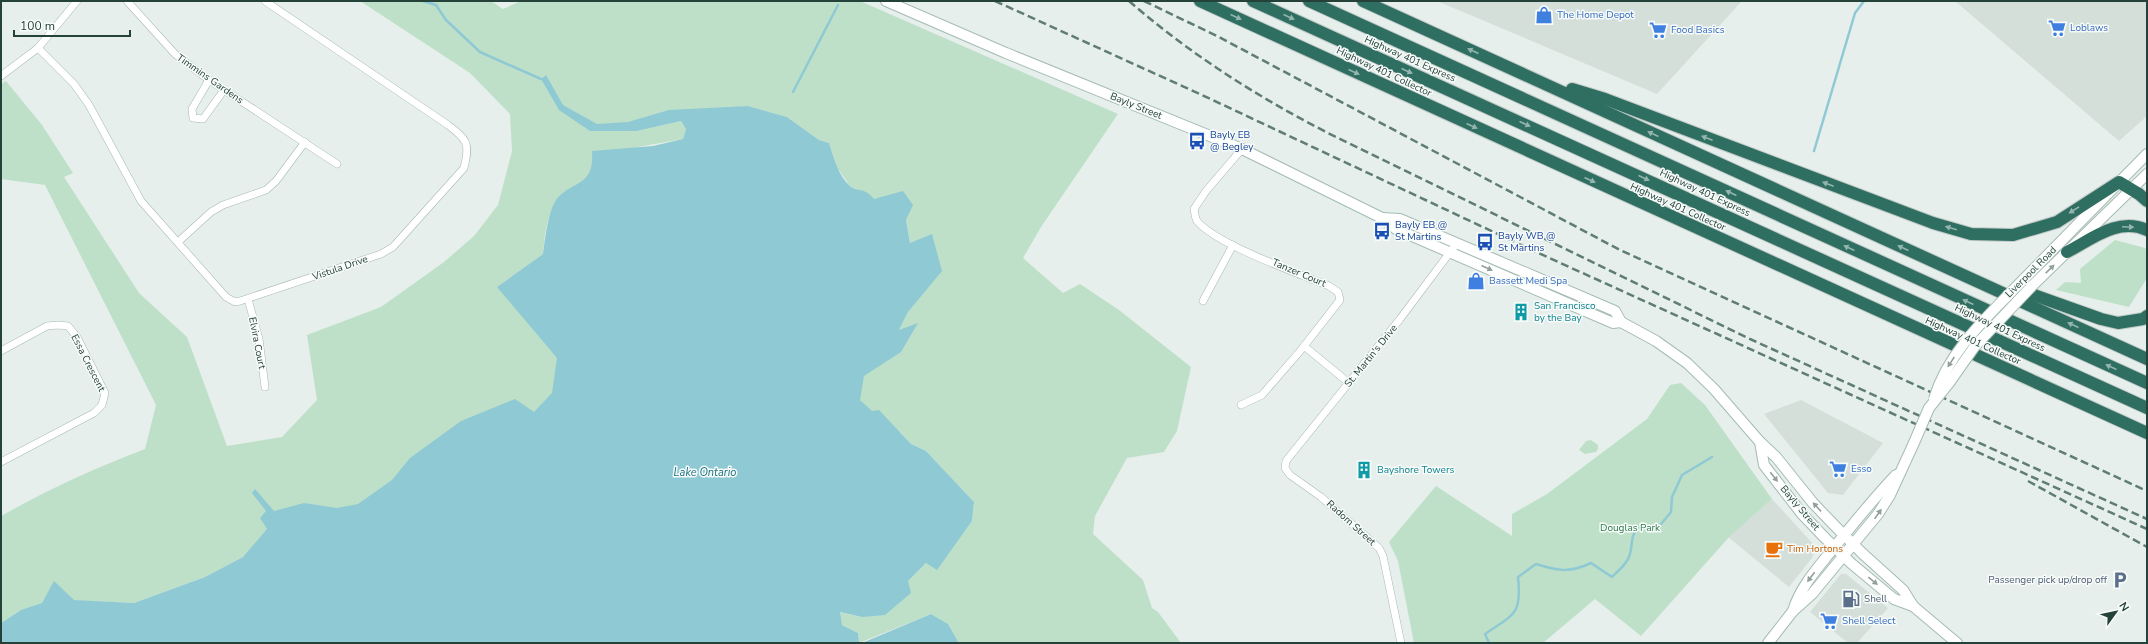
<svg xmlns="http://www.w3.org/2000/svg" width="2148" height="644" font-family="'Nunito Sans',sans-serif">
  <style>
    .built { fill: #d4dfda }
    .green { fill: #bfe0c8 }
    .water { fill: #8ec9d4 }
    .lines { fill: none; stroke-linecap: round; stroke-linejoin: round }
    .stream { stroke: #8ec9d4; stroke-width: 2.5 }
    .street-casing { stroke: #a8b8b2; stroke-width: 8 }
    .secondary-casing { stroke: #a4bbb3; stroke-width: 12 }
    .highway-casing { stroke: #c2cac8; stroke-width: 14 }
    .street { stroke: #fff; stroke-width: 7 }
    .secondary { stroke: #fff; stroke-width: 10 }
    .highway { stroke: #2f6f62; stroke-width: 12 }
    .rail { stroke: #5f7d75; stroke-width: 2.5; stroke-dasharray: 8 4; stroke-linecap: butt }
    .secondary-bridge-casing { stroke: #a4bbb3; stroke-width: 12; stroke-linecap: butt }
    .secondary-bridge { stroke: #fff; stroke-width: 10 }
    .oneway { fill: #93b5ae }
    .oneway2 { fill: #92a09c }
    .labels { text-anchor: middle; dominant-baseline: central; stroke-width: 3; stroke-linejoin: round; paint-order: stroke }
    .shop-label { font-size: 10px; fill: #366cbe; stroke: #f7fbf9; text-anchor: start }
    .street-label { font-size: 10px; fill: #24423a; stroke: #f7fbf9 }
    .transit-label { font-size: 10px; fill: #164399; stroke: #f7fbf9; text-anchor: start }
    .culture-label { font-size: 10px; fill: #0d838f; stroke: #f7fbf9; text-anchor: start }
    .park-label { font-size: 10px; fill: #2d7a4b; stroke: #f7fbf9 }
    .food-label { font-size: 10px; fill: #c56008; stroke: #f7fbf9; text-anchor: start }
    .service-label { font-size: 10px; fill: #4e5e75; stroke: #f7fbf9; text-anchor: end }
    .water-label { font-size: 11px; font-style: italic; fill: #1c6f80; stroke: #f7fbf9 }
  </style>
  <rect width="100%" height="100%" fill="#e6efeb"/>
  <g class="built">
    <path d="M1437,1h305l-85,93z"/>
    <path d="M1955,1h192v115l-28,25z"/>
    <path d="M1801,400l82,43 -40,52 -15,-2 -64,-79z"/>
    <path d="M1772,499l44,48 -4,11 -23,29 -61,-50z"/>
    <path d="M1841,574h5l42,34 -31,35h-9l-38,-31z"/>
  </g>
  <g class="green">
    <path d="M360,1h131l12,8 18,-8h339l258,113 -77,113 -18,31 40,35 17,-9 39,26 72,57 -14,64 -13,21 -37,6 -32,58 -2,18 50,46 9,28 6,4 23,31h-222l-11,-19 -17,-10 -72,29 -1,-10 -16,-8 -3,-13 23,5 46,-36 18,-18 11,6 35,-48 2,-19 -48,-51 -15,-7 -11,-12 -66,37 30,-93 35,-46 9,-18 33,-41 -31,-28 -4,-23 -26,-7 -30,-27 -12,-17 -9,-26 -10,-3 -32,-23 -39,-11 -35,3 -56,17 24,-5 5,8 -3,10 -45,8 -9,8 -64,38c-18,14 -20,40 -22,61l-46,33 174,49 -286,174 -116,19 -26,28 -38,20 -71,26 -90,-4 -2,4 -26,10 -15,10v-107c46,-26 94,-48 144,-67l11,-44 -111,-220 -44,-6v-95l5,-3 36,44 31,48 -9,4 75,116 48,44 40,109 55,-9 35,-37 -10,-65 74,-28 63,-45 30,-26 24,-31 14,-54 -2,-37 -40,-41z"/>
    <path d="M2115,240l30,8 2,3v27l-18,29 -73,-17 9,-8 16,1 -1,-14z"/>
    <path d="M1681,383l24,22 67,94 -42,37 -89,100 -46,-37 -52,44h-129l-16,-82 -9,-19 47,-56 76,50v-22l35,-20 100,-75 23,-34z"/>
    <path d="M1591,440l7,5v4l-2,3 -11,2 -6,-4 7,-9z"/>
  </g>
  <g class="water">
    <path d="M546,75l17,30 34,19 31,-2 41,-12 79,-4 39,11 32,23 10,3c5,14 9,33 21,43 8,7 13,0 24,13l29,-8 10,14 -7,15 4,23 22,-9 10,37 -34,41 -9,18 19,-7 -17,29 -37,24 -4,24 12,11 7,-1 32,34 15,7 48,51 -2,19 -35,49 -11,-7 -18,18 3,12 -26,22 -23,2 -22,-5 2,13 16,8 1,10h-858v-20l20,-13 21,-7 12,-22 20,19 60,3 71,-26 38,-20 24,-28 -7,-11 6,-7 -14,-18 3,-4 19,22 30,-8 33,5 21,-4 34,-24 18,-22 51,-37 54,-22 19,13 18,-19 5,-35 -60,-71 46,-33c2,-14 5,-42 13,-54 15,-20 39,-12 36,-49l61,-5 30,-7 3,-10 -5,-8 -45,10h-46l-31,-21 -18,-31z"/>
    <path d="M931,614l17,10 11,19h-97z"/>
  </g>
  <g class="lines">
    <g class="stream">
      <path d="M423,1l13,4 10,15 34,32 61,27"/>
      <path d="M793,92l45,-87"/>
      <path d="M1814,151l41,-138 9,-12"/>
      <path d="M1489,643l-4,-9c29,-20 37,-19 33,-57l18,-13c22,7 34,9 55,-1l21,14c7,-7 16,-14 18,-23 3,-12 0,-16 8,-27l18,3 15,-18 1,-15 10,-22 30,-18"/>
    </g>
    <g class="street-casing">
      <g id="street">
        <path d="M127,1l48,53 34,26 128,84"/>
        <path d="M38,48l36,36 15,21 52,96 85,96 9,5 5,-1 141,-47 12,-7 71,-79c6,-24 4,-28 -16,-43l-183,-124"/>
        <path d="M1,76l37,-28 39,-47"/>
        <path d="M209,80l-17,29 1,9 10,1 21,-29"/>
        <path d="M178,242l33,-30 12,-7 43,-15 10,-9 29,-39"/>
        <path d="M248,299l11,40 6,48"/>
        <path d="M1203,301l30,-56"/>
        <path d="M1304,346l45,37"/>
        <path d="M1,351l46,-25 11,-1 10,1 9,11 28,56 -3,12 -8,8 -93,49"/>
        <path d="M1241,405l21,-10 39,-45 39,-50 -2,-8 -9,-6c-31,-13 -112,-41 -132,-65 -2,-3 -2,-8 -3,-12l12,-18 36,-42"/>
        <path d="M1401,643l-18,-87 -4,-8 -58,-51 -31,-22 -5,-7 1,-7 114,-142 57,-76"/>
      </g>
    </g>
    <g class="secondary-casing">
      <g id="secondary">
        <path d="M886,1l120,52 236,96 140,69 14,11 217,94 8,-1"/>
        <path d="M1382,218l18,1 215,92 6,11 35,19 31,22 27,26 46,53 16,15 37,46 22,23 27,27 41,37 10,16"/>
        <path d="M2023,280l124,-126"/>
        <path d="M2032,286l115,-112"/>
        <path d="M1760,442l4,23 38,49 23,24 27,26 42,35 19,7 44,37"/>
        <path d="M1793,611c7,-24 24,-42 39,-61 21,-26 41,-51 64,-75"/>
        <path d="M1768,643l25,-32 19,-17 66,-80 12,-19 23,-50"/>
      </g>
    </g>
    <g class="highway-casing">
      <g id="highway">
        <path d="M1200,1l947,432"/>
        <path d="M1253,1l894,407"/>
        <path d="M1309,1l838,382"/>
        <path d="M1363,1l784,358"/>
        <path d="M1572,89l33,10 328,124 38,11 42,1 44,-13 62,-40 20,12 8,7"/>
        <path d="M2067,252c25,-13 51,-35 80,-22"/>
        <path d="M2017,289l84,30 17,4 25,-4 4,-3"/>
      </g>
    </g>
    <use href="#street" class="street"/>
    <use href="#secondary" class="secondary"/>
    <use href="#highway" class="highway"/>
    <g class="rail">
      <path d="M995,1l207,94 332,156 613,278"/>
      <path d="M1129,1c61,53 127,95 199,132l422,206 397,180"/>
      <path d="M1144,1l73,35 403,214 527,241"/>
      <path d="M2028,481l119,66"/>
    </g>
    <g class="secondary-bridge-casing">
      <g id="secondary-bridge">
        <path d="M1934,399c14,-48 55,-84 89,-119"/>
        <path d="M1913,445l16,-37 20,-25 26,-37 57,-60"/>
      </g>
    </g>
    <use href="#secondary-bridge" class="secondary-bridge"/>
  </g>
  <defs><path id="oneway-solid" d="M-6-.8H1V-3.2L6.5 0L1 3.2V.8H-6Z"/></defs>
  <g class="oneway">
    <use href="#oneway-solid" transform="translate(1236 17) rotate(25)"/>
    <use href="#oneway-solid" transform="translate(1289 17) rotate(24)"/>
    <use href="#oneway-solid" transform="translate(1473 51) rotate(-156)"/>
    <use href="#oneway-solid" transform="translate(1407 71) rotate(24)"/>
    <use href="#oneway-solid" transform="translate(1354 72) rotate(25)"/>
    <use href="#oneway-solid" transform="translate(1525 124) rotate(24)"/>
    <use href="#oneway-solid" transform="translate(1472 126) rotate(25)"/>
    <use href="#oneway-solid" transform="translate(1653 134) rotate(-155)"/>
    <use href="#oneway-solid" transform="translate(1707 138) rotate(-159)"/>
    <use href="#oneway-solid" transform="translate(1644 178) rotate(25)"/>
    <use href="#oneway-solid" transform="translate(1590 180) rotate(24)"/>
    <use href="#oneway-solid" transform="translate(1828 184) rotate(-159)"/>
    <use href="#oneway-solid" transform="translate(1731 193) rotate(-155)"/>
    <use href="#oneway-solid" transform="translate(2074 210) rotate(148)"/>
    <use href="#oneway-solid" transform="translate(2128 227) rotate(3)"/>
    <use href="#oneway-solid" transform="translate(1951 228) rotate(-164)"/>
    <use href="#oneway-solid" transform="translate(1849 248) rotate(-155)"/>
    <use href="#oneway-solid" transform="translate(1903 248) rotate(-155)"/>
    <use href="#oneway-solid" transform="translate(1968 302) rotate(-155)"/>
    <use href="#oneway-solid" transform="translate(2073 325) rotate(-156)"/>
    <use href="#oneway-solid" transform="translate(2111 367) rotate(-156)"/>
  </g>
  <g class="oneway2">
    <use href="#oneway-solid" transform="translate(1487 268) rotate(24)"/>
    <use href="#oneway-solid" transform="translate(2050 269) rotate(-44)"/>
    <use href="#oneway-solid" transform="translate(1951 362) rotate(123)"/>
    <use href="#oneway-solid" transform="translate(1774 477) rotate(52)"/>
    <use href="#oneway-solid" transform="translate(1817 507) rotate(-133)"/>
    <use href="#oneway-solid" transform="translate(1878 514) rotate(-55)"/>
    <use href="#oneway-solid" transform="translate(1811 577) rotate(127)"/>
    <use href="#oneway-solid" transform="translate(1873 581) rotate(39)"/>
  </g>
  <defs>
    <g id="shop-bare" transform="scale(1.38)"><path d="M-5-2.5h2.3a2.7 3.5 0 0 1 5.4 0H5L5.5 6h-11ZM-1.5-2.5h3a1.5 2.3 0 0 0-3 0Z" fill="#3f7fe0" stroke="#f7fbf9" stroke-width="2.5" paint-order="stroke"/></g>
    <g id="supermarket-bare" transform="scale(1.38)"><path d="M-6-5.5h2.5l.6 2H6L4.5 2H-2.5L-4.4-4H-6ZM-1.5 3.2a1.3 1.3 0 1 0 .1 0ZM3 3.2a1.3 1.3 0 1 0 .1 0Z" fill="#3f7fe0" stroke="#f7fbf9" stroke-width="2.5" paint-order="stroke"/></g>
    <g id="bus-bare" transform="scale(1.38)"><path d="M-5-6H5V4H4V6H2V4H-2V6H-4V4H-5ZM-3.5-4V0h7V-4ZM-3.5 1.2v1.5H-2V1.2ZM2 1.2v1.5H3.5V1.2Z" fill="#1a4fb4" stroke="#f7fbf9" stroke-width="2.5" paint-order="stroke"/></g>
    <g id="building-bare" transform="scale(1.38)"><path d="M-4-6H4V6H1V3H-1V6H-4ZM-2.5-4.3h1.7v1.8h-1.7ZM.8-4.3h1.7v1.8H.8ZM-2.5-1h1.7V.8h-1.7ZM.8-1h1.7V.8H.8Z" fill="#0f9aa8" stroke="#f7fbf9" stroke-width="2.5" paint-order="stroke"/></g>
    <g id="cafe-bare" transform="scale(1.38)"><path d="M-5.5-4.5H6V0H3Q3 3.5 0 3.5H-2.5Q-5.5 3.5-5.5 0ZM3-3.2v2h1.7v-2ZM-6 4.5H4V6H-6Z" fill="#e8710a" stroke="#f7fbf9" stroke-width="2.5" paint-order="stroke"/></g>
    <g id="parking-bare" transform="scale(1.38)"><path d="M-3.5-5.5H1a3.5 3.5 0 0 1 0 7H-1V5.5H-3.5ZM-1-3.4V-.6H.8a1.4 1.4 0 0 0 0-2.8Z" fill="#5c6f8a" stroke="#f7fbf9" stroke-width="2.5" paint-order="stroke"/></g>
    <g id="fuel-bare" transform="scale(1.38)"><path d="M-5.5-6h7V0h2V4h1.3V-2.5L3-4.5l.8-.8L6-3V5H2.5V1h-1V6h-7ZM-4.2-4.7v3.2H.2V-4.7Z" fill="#5c6f8a" stroke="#f7fbf9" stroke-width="2.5" paint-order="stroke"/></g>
  </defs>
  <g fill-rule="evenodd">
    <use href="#shop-bare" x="1544" y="15"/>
    <use href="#supermarket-bare" x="2057" y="28"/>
    <use href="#supermarket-bare" x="1658" y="30"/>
    <use href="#bus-bare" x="1197" y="141"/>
    <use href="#bus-bare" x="1382" y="231"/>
    <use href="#bus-bare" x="1485" y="242"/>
    <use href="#shop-bare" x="1476" y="281"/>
    <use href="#building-bare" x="1521" y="312"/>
    <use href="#supermarket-bare" x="1838" y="469"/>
    <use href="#building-bare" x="1364" y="470"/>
    <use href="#cafe-bare" x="1774" y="549"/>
    <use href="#parking-bare" x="2120" y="580"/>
    <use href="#fuel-bare" x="1851" y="599"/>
    <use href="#supermarket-bare" x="1829" y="621"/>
  </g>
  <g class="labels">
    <g class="shop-label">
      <text x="1557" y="15">The Home Depot</text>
      <text x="2070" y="28">Loblaws</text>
      <text x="1671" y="30">Food Basics</text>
      <text x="1489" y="281">Bassett Medi Spa</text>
      <text x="1851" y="469">Esso</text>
      <text x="1842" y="621">Shell Select</text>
    </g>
    <g class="street-label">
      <text transform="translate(1410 59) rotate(24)">Highway 401 Express</text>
      <text transform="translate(1384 72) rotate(25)">Highway 401 Collector</text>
      <text transform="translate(210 79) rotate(35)">Timmins Gardens</text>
      <text transform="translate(1136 106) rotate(22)">Bayly Street</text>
      <text transform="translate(1705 193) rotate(25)">Highway 401 Express</text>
      <text transform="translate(1678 207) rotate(24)">Highway 401 Collector</text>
      <text transform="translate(340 268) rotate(-19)">Vistula Drive</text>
      <text transform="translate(2031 272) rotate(-45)">Liverpool Road</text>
      <text transform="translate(1299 273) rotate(23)">Tanzer Court</text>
      <text transform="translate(2000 328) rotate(25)">Highway 401 Express</text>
      <text transform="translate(1973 341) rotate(24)">Highway 401 Collector</text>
      <text transform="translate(257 343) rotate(79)">Elvira Court</text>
      <text transform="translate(1371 356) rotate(-51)">St. Martin's Drive</text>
      <text transform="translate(88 363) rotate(63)">Essa Crescent</text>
      <text transform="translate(1800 508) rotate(50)">Bayly Street</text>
      <text transform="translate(1351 523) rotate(42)">Radom Street</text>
    </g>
    <g class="transit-label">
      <text x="1210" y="135">Bayly EB<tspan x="1210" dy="12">@ Begley</tspan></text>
      <text x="1395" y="225">Bayly EB @<tspan x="1395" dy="12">St Martins</tspan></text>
      <text x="1498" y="236">Bayly WB @<tspan x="1498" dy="12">St Martins</tspan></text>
    </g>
    <g class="culture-label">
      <text x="1534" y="306">San Francisco<tspan x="1534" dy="12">by the Bay</tspan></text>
      <text x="1377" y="470">Bayshore Towers</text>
    </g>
    <g class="park-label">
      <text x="1630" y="528">Douglas Park</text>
    </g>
    <g class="food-label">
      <text x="1787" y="549">Tim Hortons</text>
    </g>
    <g class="service-label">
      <text x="2107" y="580">Passenger pick up/drop off</text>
      <text x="1864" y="599" text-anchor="start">Shell</text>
    </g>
    <g class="water-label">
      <text x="705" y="472">Lake Ontario</text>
    </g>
  </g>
  <rect width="2148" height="644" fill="none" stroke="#24423a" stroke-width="4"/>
  <g transform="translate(2116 612) rotate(57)" stroke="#f7fbf9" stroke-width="3" paint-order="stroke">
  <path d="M0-3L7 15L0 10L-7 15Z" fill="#24423a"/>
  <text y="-6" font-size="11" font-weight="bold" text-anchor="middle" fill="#24423a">N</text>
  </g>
  <path d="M14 30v6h116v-6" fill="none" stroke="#24423a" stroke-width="2"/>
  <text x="20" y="30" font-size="12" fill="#24423a" stroke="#f7fbf9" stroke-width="3" paint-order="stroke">100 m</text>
</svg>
